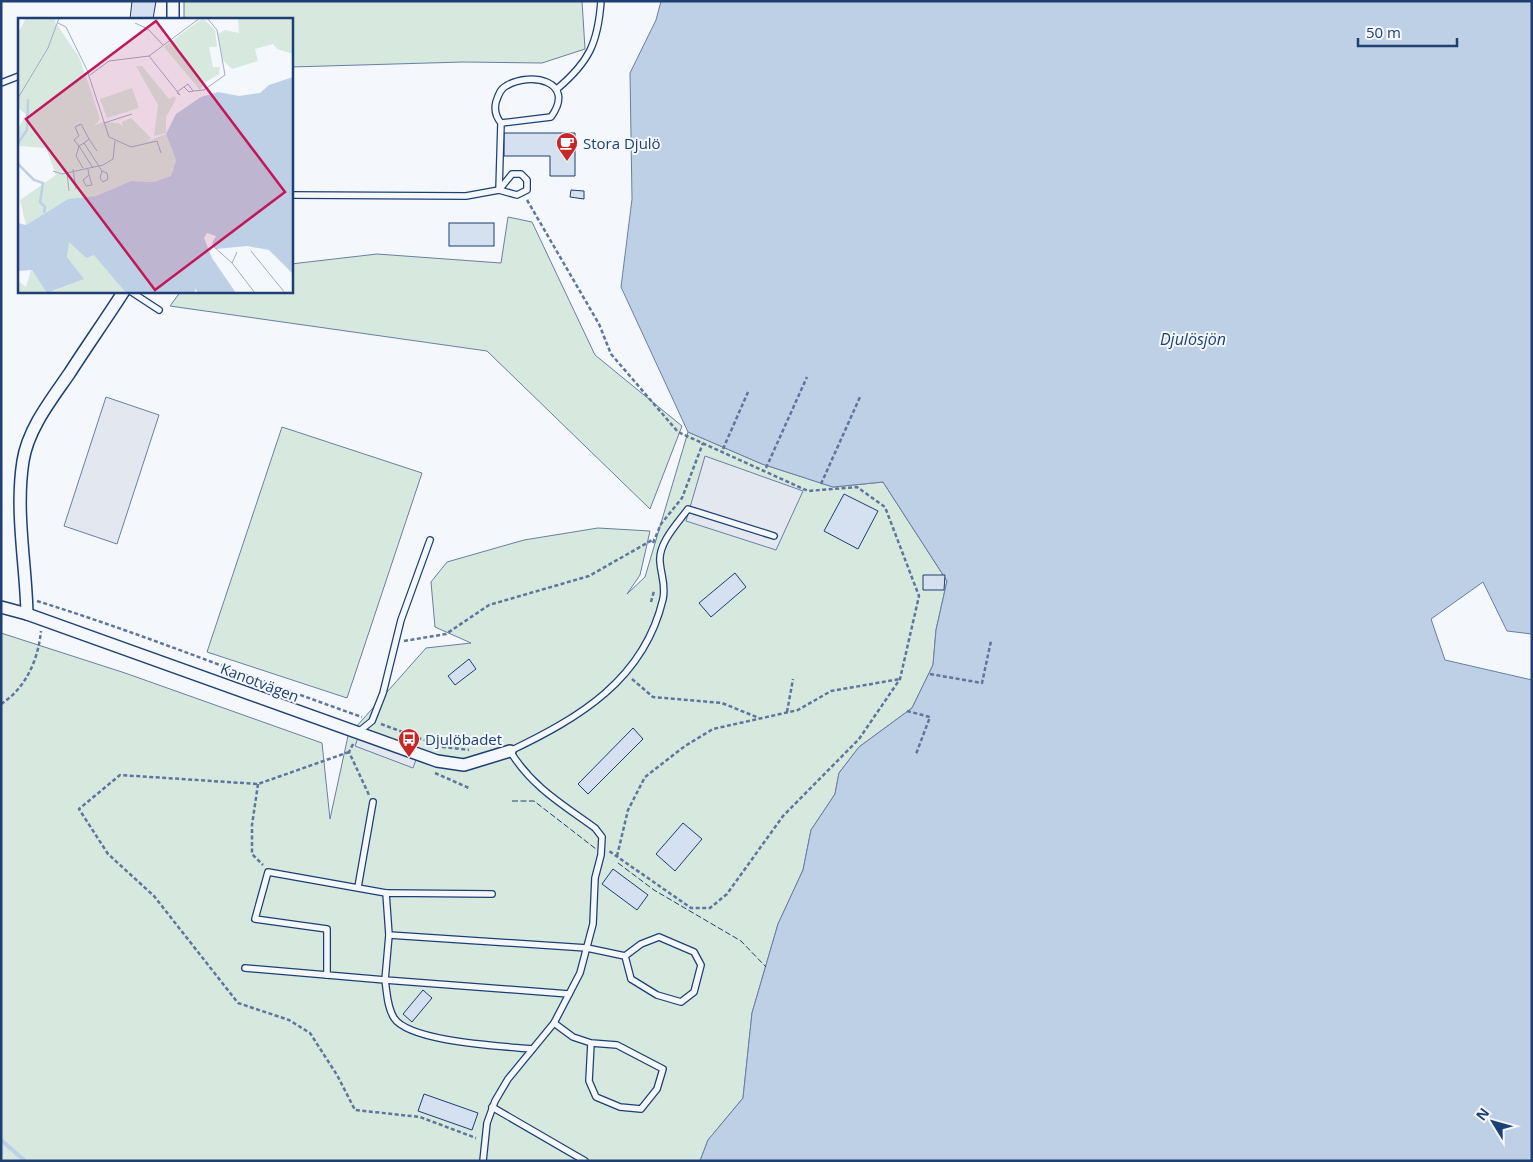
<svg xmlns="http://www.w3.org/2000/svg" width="1533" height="1162" font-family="'Open Sans',sans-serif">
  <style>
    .green { fill: #d7e8df; stroke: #687fa3 }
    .parking { fill: #e3e8f0; stroke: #687fa3 }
    .water { fill: #bed0e5; stroke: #687fa3 }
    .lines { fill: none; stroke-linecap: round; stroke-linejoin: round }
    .stream { stroke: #bed0e5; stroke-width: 4 }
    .building { fill: #d5e0f0; stroke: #1d3f73 }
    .service-casing { stroke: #1d3f73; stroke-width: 8 }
    .minor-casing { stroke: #1d3f73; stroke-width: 14 }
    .path { stroke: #5e769c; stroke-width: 2.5; stroke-dasharray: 4 2.5; stroke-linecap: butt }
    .service { stroke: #f4f7fb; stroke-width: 5.5 }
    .minor { stroke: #f4f7fb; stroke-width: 11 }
    .fence { stroke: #1d3f73; stroke-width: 1; stroke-dasharray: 6 2.5; stroke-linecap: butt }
    .labels { text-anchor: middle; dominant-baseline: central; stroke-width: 4; stroke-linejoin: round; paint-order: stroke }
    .poi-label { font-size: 15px; fill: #1d3f73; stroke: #f4f7fb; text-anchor: start }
    .street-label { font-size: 15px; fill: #1d3f73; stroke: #f4f7fb }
    .water-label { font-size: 16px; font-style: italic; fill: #1d3f73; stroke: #f4f7fb }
    .inset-river { fill: none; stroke: #bed0e5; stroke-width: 2.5 }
    .inset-road { fill: none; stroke: #9eadc5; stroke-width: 1 }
    .view { fill: #c2185b; fill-opacity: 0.15; stroke: #c2185b; stroke-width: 2.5 }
    .inset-edge { fill: none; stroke: #1d3f73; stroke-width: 2.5 }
  </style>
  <rect width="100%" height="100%" fill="#f4f7fb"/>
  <g class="green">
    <path d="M184,1h398l3,48 -43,14 -79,-1 -172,5v-48h-107z"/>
    <path d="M508,217l24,5 63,133 87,71 -32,83 -163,-158 -317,-45 11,-15h110v-27l86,-10 124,9z"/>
    <path d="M282,427l140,46 -75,225 -140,-46z"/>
    <path d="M688,432l74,32 71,23 50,-5 64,99 -11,49 -3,35 -21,43 -53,39 -20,26 -4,21 -24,36 -8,40 -25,54 -26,89 -9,85 -35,42 -8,21h-699v-528l124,40 197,70 8,76 18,-83 78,-88 45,-5 -36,-16 -4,-45 16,-20 77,-22 74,-12 52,3 -10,44 -13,19 18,-17z"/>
  </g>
  <g class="parking">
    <path d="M106,397l53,18 -42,129 -53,-18z"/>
    <path d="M705,456l98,35 -27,59 -90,-29z"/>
    <path d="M359,735l58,22 -4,11 -58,-22z"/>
  </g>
  <path class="water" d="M661,1h871v633l-25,-3 -24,-49 -52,37 14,41 87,20v481h-832l8,-21 35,-42 9,-85 26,-89 25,-54 8,-40 24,-36 4,-21 20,-26 53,-39 21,-43 3,-35 11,-49 -64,-99 -50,5 -71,-23 -74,-32 -67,-145 11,-88 -2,-126 26,-53z"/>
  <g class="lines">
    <path class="stream" d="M1,1140l24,21"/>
  </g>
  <g class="building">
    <path d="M132,1h24l-3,18h-23z"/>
    <path d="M504,133h71v43h-25v-20h-46z"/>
    <path d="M571,190l13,1v8l-14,-2z"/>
    <rect x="449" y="223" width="45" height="23"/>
    <path d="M844,494l34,17 -20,38 -34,-18z"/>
    <path d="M735,573l11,14 -35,30 -12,-14z"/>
    <path d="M923,575h22l-1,15h-21z"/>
    <path d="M469,659l7,10 -21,16 -7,-9z"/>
    <path d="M633,728l10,11 -55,55 -10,-10z"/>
    <path d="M683,823l19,16 -27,32 -19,-17z"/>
    <path d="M613,869l35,26 -11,15 -35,-26z"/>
    <path d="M423,990l9,8 -20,24 -9,-8z"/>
    <path d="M424,1094l54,19 -6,17 -54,-19z"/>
  </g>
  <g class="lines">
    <g class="service-casing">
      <g id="service">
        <path d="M1,83l18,-7"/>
        <path d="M557,89c32,-27 41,-46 44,-88"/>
        <path d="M499,190l2,-67c-5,-6 -7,-13 -5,-21 2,-6 4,-13 10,-16 24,-15 71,-5 45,31l-50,6"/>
        <path d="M291,195l175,1 33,-6 18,5 10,-5v-10l-6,-6h-9l-13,16"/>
        <path d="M130,291l29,19"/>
        <path d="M357,733l15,-12 11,-28 18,-73 29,-80"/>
        <path d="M358,887l15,-85"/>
        <path d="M386,893l-118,-21 -13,47 72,10v46l58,5c2,12 2,27 9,38 16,24 108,28 138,31"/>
        <path d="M492,894l-106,-1 3,42 198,13 38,8 16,-12 18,-7 35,15 7,13 -7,27 -13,10 -24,-7 -26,-16 -6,-23"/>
        <path d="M389,935l-4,45 184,14"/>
        <path d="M245,968l82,7"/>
        <path d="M554,1023l19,14 18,6 -2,38 7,16 24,10 21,2 16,-20 6,-20 -46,-24 -26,-2"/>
        <path d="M492,1107l93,54"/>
        <path d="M483,1161l4,-38 8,-22 13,-22 46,-56 26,-50 13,-49 2,-46 6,-23 1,-18 -7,-9c-33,-24 -63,-41 -85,-77 69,-33 134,-71 153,-152 3,-14 -2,-24 -3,-37 -2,-19 18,-39 28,-53l86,27"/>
      </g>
    </g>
    <g class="minor-casing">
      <g id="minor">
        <path d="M173,19v-18"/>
        <path d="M1,607l26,7 410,147 27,4 46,-14"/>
        <path d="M27,614c-1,-50 -12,-102 -4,-153 5,-32 28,-61 46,-87 18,-28 37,-55 55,-83"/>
      </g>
    </g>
    <g class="path">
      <path d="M527,200l72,124 12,30 67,78 130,59 49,-4 28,20 34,89 -19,83 -41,60 -76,77 -56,78 -17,14h-19l-82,-57"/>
      <path d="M723,449l25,-57"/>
      <path d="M766,468l41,-91"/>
      <path d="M821,484l39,-87"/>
      <path d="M653,543l8,-19 21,-26 21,-55"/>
      <path d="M37,601c110,34 216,78 325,116"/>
      <path d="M651,602l3,-11"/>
      <path d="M404,641l42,-7 43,-29 100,-29 65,-37"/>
      <path d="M930,674l52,9 9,-42"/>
      <path d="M632,679l21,18 69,6 37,15"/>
      <path d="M1,704c25,-16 37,-44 40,-73"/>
      <path d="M907,711l23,6 -14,37"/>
      <path d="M787,712l6,-33"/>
      <path d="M381,724l62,23 26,3"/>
      <path d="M353,744l-4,8 20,43"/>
      <path d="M349,752l-91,32 -138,-9 -41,34 29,45 46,42 84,107 51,17 21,13 27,42 18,35 65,7 56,21"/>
      <path d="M435,773l34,15"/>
      <path d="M258,784l-6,41v29l11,11"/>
      <path d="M617,856l11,-46 17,-33 40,-31 28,-17 85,-19 33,-19 69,-12"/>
    </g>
    <use href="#service" class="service"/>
    <use href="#minor" class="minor"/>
    <g class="fence">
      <path d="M512,801h22l62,48"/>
      <path d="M618,863l36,27 87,51 25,26"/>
    </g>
  </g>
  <defs>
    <g id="cafe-pin" transform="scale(1.125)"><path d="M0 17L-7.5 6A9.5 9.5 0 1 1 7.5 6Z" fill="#c62828" stroke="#f4f7fb"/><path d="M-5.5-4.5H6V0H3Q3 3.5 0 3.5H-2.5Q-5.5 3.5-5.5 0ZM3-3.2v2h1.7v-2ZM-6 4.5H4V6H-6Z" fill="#fff"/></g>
    <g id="bus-pin" transform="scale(1.125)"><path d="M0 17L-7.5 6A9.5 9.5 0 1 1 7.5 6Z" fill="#c62828" stroke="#f4f7fb"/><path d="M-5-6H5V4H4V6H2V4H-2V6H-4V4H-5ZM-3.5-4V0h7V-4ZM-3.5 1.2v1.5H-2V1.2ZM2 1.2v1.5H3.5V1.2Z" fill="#fff"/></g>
  </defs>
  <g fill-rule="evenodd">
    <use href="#cafe-pin" x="567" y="143"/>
    <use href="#bus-pin" x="409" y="739"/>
  </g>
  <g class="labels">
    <g class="poi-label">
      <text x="583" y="143">Stora Djulö</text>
      <text x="425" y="739">Djulöbadet</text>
    </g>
    <g class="street-label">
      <text transform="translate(260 682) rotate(21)">Kanotvägen</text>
    </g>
    <g class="water-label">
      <text x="1193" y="339">Djulösjön</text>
    </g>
  </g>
  <g transform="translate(18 18)">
    <rect width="275" height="275" fill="#f4f7fb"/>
    <path d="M8,0h30l-1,4 24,35 12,34 9,28 -6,7 9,-4 16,1 4,4 -1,-5 9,-4 20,20 -6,4 21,-8 10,26 -5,16 -17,6 -23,-1 -35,15 -28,3 -42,26 -6,-25 36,-25 -10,-27 -28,-2v-17l8,-15 -8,-6v-75zM185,0l12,12 2,17h-8l4,20h7l-1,7 -15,9 -4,7 -36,-43zM220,0h55v36l-16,-5 -4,-5 -18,5 3,12 -26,8 -9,-9 -5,-26 7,-4 14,3zM118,48h6l27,33 5,-3 2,3 -10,18v16l-12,3 4,-31zM114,70l7,20 -32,10 -7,-19zM50,223l18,17 8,-4 32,39h-108v-12l8,6 5,-17 23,21 29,-12 -16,-22z" fill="#d7e8df"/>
    <path d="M275,59v197l-24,-24 -22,-4 -31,3 -4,-6 4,-7 -9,-3 -3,5 8,20 24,35h-39l-1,-5 -2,5h-68l-32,-38 -8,3 -17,-16 -2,15 17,22 -37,14 -15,-23 -14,1v-48l8,2 42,-26 28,-3 35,-15 23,1 17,-6 5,-16 -10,-26 10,-20 25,-17 17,-5 21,4 21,-3 9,-8z" fill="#bed0e5"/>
    <path class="inset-river" d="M0,125l9,-13 1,-31M0,146l16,16 9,3 -3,19 5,5 -1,6"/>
    <path class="inset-road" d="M40,5l8,4 21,43 22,67 22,10 26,-6 4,12M117,5l13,6 15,16M131,38l31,39 -3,-2M72,57l19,-14 40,-5 51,-38M175,73l11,-1 21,-15 -8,-45 -10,-12M159,74l11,-8 5,7 -4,1 -5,-5M0,80l30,-50 11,-30M86,105l28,-9M66,125l-5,3 14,22M79,133l-8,-12 -5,4 18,28 5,2 1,6 -5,3 -3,-4 2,-7M65,150l-7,-12 3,-10 -5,-6 5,-4 -4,-9 6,-3 8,15M55,151l3,20M70,151l1,6 -6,5 3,6 6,-1 -3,-10M35,153l9,3 41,-9 10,-6 2,-18M49,155l2,18M195,228l19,17 5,-11M233,233l34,42M214,245l23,30"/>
    <path class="view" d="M138,3l129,171 -130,98 -129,-171z"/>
    <rect width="275" height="275" class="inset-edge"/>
  </g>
  <rect width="1533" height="1162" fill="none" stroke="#1d3f73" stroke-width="5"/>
  <g transform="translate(1493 1122) rotate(307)" stroke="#f4f7fb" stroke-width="4" paint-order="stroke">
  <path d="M0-4L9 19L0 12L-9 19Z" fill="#1d3f73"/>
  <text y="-8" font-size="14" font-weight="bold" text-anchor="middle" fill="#1d3f73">N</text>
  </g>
  <path d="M1358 38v8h99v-8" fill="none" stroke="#1d3f73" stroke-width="2.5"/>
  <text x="1366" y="38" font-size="15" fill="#1d3f73" stroke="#f4f7fb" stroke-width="4" paint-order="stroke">50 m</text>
</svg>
